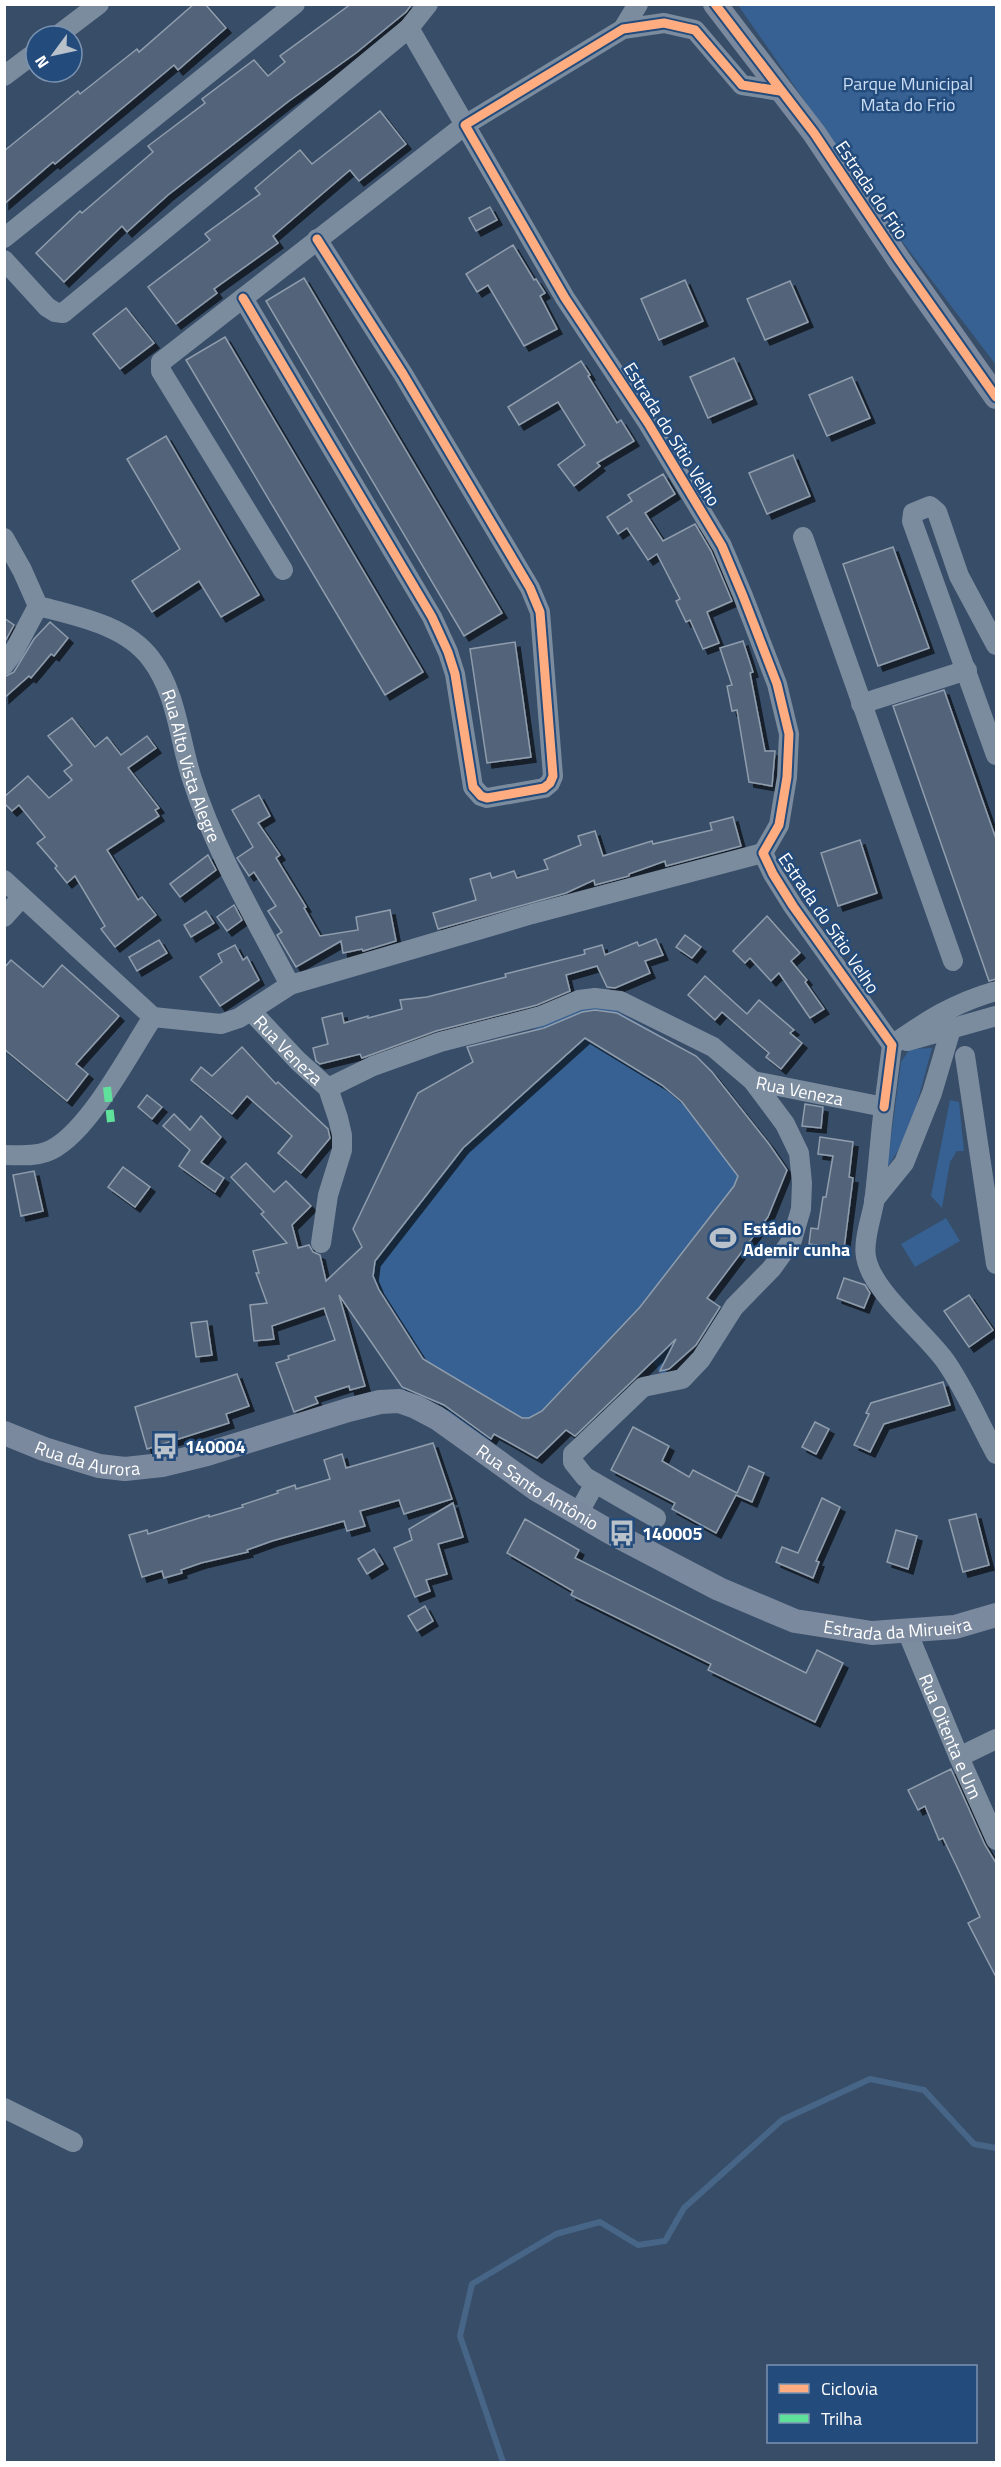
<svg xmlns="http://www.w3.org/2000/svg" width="1001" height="2467" font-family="'Titillium Web',sans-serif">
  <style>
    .green { fill: #366192 }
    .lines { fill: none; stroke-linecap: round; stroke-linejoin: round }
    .stream { stroke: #476587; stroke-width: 6 }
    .building { fill: #52647a; stroke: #909dad; stroke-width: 1.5; fill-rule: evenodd; filter: url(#shadow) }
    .minor { stroke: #7c8c9f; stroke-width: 20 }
    .major { stroke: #7b899e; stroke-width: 24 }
    .quiet { stroke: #60e19b; stroke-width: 8; stroke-dasharray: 15 8; stroke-linecap: butt }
    .cycleway-casing { stroke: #234b7c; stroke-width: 13 }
    .cycleway { stroke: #ffac80; stroke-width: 9 }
    .labels { text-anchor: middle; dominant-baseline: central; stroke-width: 5; stroke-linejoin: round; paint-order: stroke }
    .park-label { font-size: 18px; fill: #caddf4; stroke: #234b7c }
    .street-label { font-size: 18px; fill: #fff; stroke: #234b7c }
    .poi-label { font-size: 18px; font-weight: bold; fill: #fff; stroke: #234b7c; text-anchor: start }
  </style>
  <defs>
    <filter id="shadow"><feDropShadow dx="5" dy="5" stdDeviation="0" flood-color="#0009"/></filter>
  </defs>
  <rect width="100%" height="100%" fill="#374d68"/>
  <g class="green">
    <path d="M738,5h258v360l-92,-121z"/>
    <path d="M580,1004l35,6 81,46 16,16 59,74 16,24 -19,48 -60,80 14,11 -24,34 -36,32 -9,-13 -76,76 -11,-8 -29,28 -42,-24 -6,10 -84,-52 -53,-79 -12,-45 22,-20 -9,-19 65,-136z"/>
    <path d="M932,1048l-23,85 -22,35 14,-106 9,-13z"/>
    <path d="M950,1100l9,2 5,49h-7l-7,11 -8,46 -11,-12z"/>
    <path d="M946,1218l14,23 -45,26 -14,-23z"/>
  </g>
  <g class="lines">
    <path class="stream" d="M503,2462l-43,-126 12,-52 84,-50 44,-12 38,23 27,-4 19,-33 98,-88 88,-41 54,11 50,54 22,4"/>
  </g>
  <g class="building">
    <path d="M194,4h11l21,24 -48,42 -4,-5 -119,99 -2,-2 -49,42v-53l74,-60 2,3 57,-45 2,3z"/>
    <path d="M351,4h61l-6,8 -50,41 -67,48 -121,94 -41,37 -5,-6 -58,56 -28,-29 44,-42 2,2 71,-61 -5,-6 57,-43 -3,-4 52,-39 14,16 17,-14 -5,-6z"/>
    <path d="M380,111l26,33 -47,37 -9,-11 -77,66 5,7 -64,46 3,4 -41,31 -28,-37 62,-47 -5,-6 55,-40 -5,-6 45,-38 12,14z"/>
    <path d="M490,207l7,13 -21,11 -7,-13z"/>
    <path d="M513,245l21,35 2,-1 9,14 -5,3 17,33 -33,17 -36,-61 -11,7 -11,-18z"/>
    <path d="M304,278l198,335 -38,23 -198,-335z"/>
    <path d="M685,280l18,41 -44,19 -18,-41z"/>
    <path d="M790,281l18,41 -43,18 -18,-41z"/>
    <path d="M126,308l28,35 -34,26 -27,-35z"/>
    <path d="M225,337l198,335 -38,23 -199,-335z"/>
    <path d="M734,358l18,41 -44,19 -18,-41z"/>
    <path d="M581,361l9,14 -2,1 29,47 4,-3 13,21 -37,22 3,3 -26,20 -16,-21 27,-20 -27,-43 -39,23 -11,-18z"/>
    <path d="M852,377l18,41 -43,18 -18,-41z"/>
    <path d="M166,436l93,159 -38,22 -22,-36 -47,31 -20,-31 48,-32 -53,-90z"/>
    <path d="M793,455l17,41 -43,18 -18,-41z"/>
    <path d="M663,474l12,20 -30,19 18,28 32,-17 16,27 21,50 -25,11 12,31 -16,6 -13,-29 -4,2 -10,-21 4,-2 -23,-45 -9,6 -21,-32 -9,6 -11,-17 25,-16 -4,-6z"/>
    <path d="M893,547l36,101 -51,18 -35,-102z"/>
    <path d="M4,618l10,7 -10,18z"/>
    <path d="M50,622l18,16 -14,18 -3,-2 -20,24 -2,-2 -25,22v-21l10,-5 20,-33z"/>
    <path d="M743,641l10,31 -3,1 15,78h10l-3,35 -23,-4 -12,-72 -5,1 -5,-25 5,-1 -12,-37z"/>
    <path d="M515,642l16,115 -44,6 -17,-114z"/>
    <path d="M944,690l52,149v140l-7,2 -96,-275z"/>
    <path d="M72,718l23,29 12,-10 14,18 26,-19 9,12 -28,20 31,40 -4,2 4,6 -52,34 31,50 4,-3 14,18 -41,32 -14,-18 4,-3 -30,-50 -8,7 -12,-15 2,-2 -20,-23 8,-6 -26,-32 -7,6 -8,-8v-6l24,-21 21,22 23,-18 -8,-9 8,-6 -24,-29z"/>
    <path d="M259,795l11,21 -12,7 22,32 -4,3 30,49 -2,1 16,28 38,-6 -2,-13 34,-7 6,31 -33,10 -1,-2 -19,4 -2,-12 -45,26 -19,-32 5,-3 -14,-21 8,-5 -22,-34 -5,4 -12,-18 16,-11 -21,-37z"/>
    <path d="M733,817l8,29 -75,20 -1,-5 -36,13v2l-34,9 -1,-5 -28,13 -128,36 -5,-16 43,-13 -6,-21 20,-6 2,5 22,-7 3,7 31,-9 -4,-9 37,-15 -3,-9 17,-5 8,25 49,-15 1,3 59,-14 -2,-7z"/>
    <path d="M860,840l17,53 -39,13 -17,-53z"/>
    <path d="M208,855l8,15 -36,27 -10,-13z"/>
    <path d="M234,905l8,15 -15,11 -10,-14z"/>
    <path d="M206,911l8,12 -23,14 -7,-12z"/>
    <path d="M767,916l33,37 -9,8 16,19 -2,2 19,27 -14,9 -31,-45 -8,8 -21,-23 -5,5 -12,-12z"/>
    <path d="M685,935l16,12 -9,11 -16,-11z"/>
    <path d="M656,939l7,16 -18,6 5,12 -35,15 -8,-1 -10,-21 -31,9 4,16 -33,14 -101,26 -74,27 -2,-4 -40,10 -4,-3 -3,-13 15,-4 -6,-26 20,-5 2,10 24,-7v2l34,-9 -2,-9 27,-3 79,-20 -1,-3 80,-20 -1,-4 18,-5 3,10 32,-13 2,4z"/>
    <path d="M159,940l8,13 -30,18 -8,-14z"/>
    <path d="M235,945l8,15 4,-3 12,23 -39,26 -20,-29 22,-15 -4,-8z"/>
    <path d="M11,960l32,27 19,-22 57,51 -43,48 12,10 -21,27 -63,-52v-81z"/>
    <path d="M705,976l42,38 12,-14 35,30 -4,3 12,10 -21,26 -15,-12 3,-4 -47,-41 -7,8 -27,-25z"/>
    <path d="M595,1010l22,3 79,43 16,16 57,72 18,26 -19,47 -61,81 13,9 -24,38 -27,24 -9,2 16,-32 -101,97 -9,-6 -29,28 -43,-24 -3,5 -47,-34 -42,-18 -63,-92 26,91 -15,4 -1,-4 -34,11 3,6 -24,9 -18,-49 13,-4 -1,-3 47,-16 -11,-32 -52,18 2,13 -20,2 -4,-36 17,-2 -11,-30h3l-6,-22 34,-8 -26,-29 3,-2 -33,-35 15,-14 28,29 12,-11 25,25 -19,19 6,23 11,-3 4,7 7,3 6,26 36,-34 -9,-18 65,-136 55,-31 -6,-15 77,-19 38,-16zM585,1038l77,47 20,17 56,74 -4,10 -94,121 -98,104 -13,7h-7l-99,-59 -44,-69 -6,-14 2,-15 88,-113z"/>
    <path d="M242,1047l34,37 2,-2 50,47 2,9 -29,35 -23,-20 14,-17 -45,-40 -15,18 -41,-34 10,-13 11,9z"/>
    <path d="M147,1095l15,12 -10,12 -14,-12z"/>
    <path d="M805,1104l18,3 -2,21 -19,-2z"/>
    <path d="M174,1114l16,16 11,-14 20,21 -20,25 23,16 -9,14 -36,-26 11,-16 -27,-24z"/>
    <path d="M820,1137l33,5 -4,35 4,1 -9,71 -35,-5 2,-16 7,1 5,-32h3l7,-41 -15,-2z"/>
    <path d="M123,1167l27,20 -15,20 -27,-20z"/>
    <path d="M34,1171l9,40 -22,5 -8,-41z"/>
    <path d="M844,1278l21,7 5,8 -6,15 -27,-10z"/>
    <path d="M969,1295l24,35 -24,17 -25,-36z"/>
    <path d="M207,1321l5,34 -16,2 -5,-34z"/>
    <path d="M237,1374l12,32 -23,8 3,9 -82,26 -12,-42z"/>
    <path d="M943,1382l7,23 -66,19 -14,28 -16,-7 15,-31 -3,-1 5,-10z"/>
    <path d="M815,1422l14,7 -13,25 -14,-7z"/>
    <path d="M633,1427l36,19 -7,15 27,16 4,-7 44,23 12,-27 15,7 -12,29 -16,-7 -20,38 -44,-24 3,-6 -64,-33z"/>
    <path d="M433,1443l19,56 -48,15 -5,-14 -39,11 5,15 -18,5 -3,-10 -72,20 -25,9 1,2 -47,11 -20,7 1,3 -18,5 -2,-7 -20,6 -13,-42 18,-5 1,4 61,-19v2l34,-10 -1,-2 36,-12 -1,-2 18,-6 1,4 34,-10 -6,-19 18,-6 4,14z"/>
    <path d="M822,1498l18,9 -24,54 3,1 -6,16 -37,-16 6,-15 16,6z"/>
    <path d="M453,1503l10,34 -25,7 9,30 -21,6 4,11 -15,6 -21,-49 18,-8 -3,-11z"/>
    <path d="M976,1514l13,51 -26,7 -14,-52z"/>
    <path d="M525,1519l54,31 -4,8 231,115 11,-23 26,13 -28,59 -107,-52 3,-6 -140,-69 2,-4 -66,-38z"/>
    <path d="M896,1530l21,6 -9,33 -21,-7z"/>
    <path d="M374,1549l9,15 -16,10 -9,-15z"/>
    <path d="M425,1606l8,15 -16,10 -9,-15z"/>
    <path d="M951,1769l34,76 11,18v114l-28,-54 12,-6 -24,-52 -13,-27 -4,2 -14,-34 -7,4 -10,-20z"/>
  </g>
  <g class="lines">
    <g class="minor">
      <path d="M623,29l15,-25"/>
      <path d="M57,36l42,-32"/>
      <path d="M4,76l32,-24"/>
      <path d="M780,91l-38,-6 -47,-55 -31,-7 -41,6 -158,96 100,173 83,125 74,123 21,50 34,88 12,50 -2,43 -8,48 -16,28 10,21 20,32 99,139 -8,62"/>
      <path d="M4,238l291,-234"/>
      <path d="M4,260l43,47 8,5 8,1 346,-285 19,-24"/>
      <path d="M243,298l189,319 16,35 7,22 18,113 8,9 6,2 57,-10 6,-5 3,-7 -13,-164 -10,-24 -127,-214 -86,-135"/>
      <path d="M803,537l150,424"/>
      <path d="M4,538l18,32 16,36"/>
      <path d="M283,570l-122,-199v-9l304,-237 -56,-97"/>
      <path id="s1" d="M38,606c38,10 88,19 113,53 26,34 28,80 41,120 23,72 63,139 98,206"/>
      <path d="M996,645l-37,-69 -22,-64 -7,-6 -17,7 -1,8 84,234"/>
      <path d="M4,665l9,-12 25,-47"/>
      <path d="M861,704l106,-34"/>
      <path d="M4,880l149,137"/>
      <path d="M4,917l18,-20"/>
      <path id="s2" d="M251,1011l47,50 30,27 10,30 4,17v15l-14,45 -7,48"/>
      <path d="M153,1017l68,7 18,-6 51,-33 242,-71 231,-61"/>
      <path d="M907,1041l89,-25"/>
      <path d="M892,1045c36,-25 62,-42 104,-54"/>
      <path d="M965,1056l31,208"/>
      <path id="s3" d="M328,1088l45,-22 67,-24 101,-26 38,-16 16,-2 25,3 93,46 40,34 131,26c-4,32 -6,64 -10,96 -3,16 -11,38 -8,54 6,35 58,74 80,105 20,29 33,61 50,92"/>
      <path d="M4,1155c14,0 28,2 42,-3 40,-14 83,-99 107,-135"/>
      <path d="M874,1200l30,-37 28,-70 19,-64"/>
      <path d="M578,1514l17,-31"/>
      <path d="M656,1518l-71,-41 -12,-15v-8l70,-67 39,-8 19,-20 33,-52 38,-39 20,-28 9,-31 1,-26 -3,-30 -14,-29 -32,-43"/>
      <path id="s4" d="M907,1631l52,126 37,83"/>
      <path d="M959,1757l37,-18"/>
      <path d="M4,2108l69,34"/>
    </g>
    <g class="major">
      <path d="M715,4l99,129 85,127 97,137"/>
      <path id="s5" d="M4,1433l40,16 55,17 26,3 37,-4 45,-11 141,-44 32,-8 19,-1 17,6 21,11 99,71 74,43 109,57 76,32 77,12 83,-6 41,-12"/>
    </g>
    <path class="quiet" d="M107,1087l4,35"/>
    <g class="cycleway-casing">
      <g id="cycleway">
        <path d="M715,4l99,129 85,127 97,137"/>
        <path d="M780,91l-38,-6 -47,-55 -31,-7 -41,6 -158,96 100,173 83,125 74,123 21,50 34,88 12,50 -2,43 -8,48 -16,28 10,21 20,32 99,139 -8,62"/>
        <path d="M243,298l189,319 16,35 7,22 18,113 8,9 6,2 57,-10 6,-5 3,-7 -13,-164 -10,-24 -127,-214 -86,-135"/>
      </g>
    </g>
    <use href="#cycleway" class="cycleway"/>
  </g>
  <defs>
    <g id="stadium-bare" transform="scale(2.07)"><path d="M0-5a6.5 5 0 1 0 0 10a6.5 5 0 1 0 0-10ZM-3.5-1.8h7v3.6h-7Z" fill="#b9c1ca" stroke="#234b7c" stroke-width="2.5" paint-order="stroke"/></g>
    <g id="bus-bare" transform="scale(2.07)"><path d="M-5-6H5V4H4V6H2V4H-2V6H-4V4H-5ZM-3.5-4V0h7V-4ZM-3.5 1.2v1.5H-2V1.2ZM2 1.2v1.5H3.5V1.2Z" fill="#b9c1ca" stroke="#234b7c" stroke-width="2.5" paint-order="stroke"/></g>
  </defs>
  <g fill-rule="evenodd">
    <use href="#stadium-bare" x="723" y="1238"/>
    <use href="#bus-bare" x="165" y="1446"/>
    <use href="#bus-bare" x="622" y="1533"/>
  </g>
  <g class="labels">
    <g class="park-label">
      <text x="908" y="83">Parque Municipal<tspan x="908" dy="21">Mata do Frio</tspan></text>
    </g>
    <g class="street-label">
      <text transform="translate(872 190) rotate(56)">Estrada do Frio</text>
      <text transform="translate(672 434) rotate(58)">Estrada do Sítio Velho</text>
      <text stroke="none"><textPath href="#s1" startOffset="242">Rua Alto Vista Alegre</textPath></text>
      <text transform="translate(829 923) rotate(56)">Estrada do Sítio Velho</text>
      <text stroke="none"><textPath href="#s2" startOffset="54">Rua Veneza</textPath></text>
      <text stroke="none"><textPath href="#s3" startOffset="512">Rua Veneza</textPath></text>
      <text stroke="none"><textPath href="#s5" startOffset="88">Rua da Aurora</textPath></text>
      <text stroke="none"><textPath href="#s5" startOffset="574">Rua Santo Antônio</textPath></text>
      <text stroke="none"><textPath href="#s5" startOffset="968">Estrada da Mirueira</textPath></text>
      <text stroke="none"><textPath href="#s4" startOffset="114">Rua Oitenta e Um</textPath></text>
    </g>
    <g class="poi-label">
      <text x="743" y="1228">Estádio<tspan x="743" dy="21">Ademir cunha</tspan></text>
      <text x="185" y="1446">140004</text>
      <text x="642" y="1533">140005</text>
    </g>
  </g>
  <rect width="1001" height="2467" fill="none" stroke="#ffffff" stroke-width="12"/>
  <rect x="767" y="2365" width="210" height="78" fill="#234b7c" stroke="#7b93b0" stroke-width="1.5"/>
  <rect x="779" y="2384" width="30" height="9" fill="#ffac80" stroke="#7b93b0" stroke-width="1.5"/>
  <text x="821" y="2395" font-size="18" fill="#ffffff">Ciclovia</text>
  <rect x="779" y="2414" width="30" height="9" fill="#60e19b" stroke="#7b93b0" stroke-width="1.5"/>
  <text x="821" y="2425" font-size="18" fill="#ffffff">Trilha</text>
  <g transform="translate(54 54) rotate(237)"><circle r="28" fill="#234b7c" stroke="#7b93b0" stroke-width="1.5"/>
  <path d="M0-4.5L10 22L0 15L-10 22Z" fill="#b9c1ca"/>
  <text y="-9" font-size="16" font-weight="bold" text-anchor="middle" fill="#ffffff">N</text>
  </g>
</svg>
